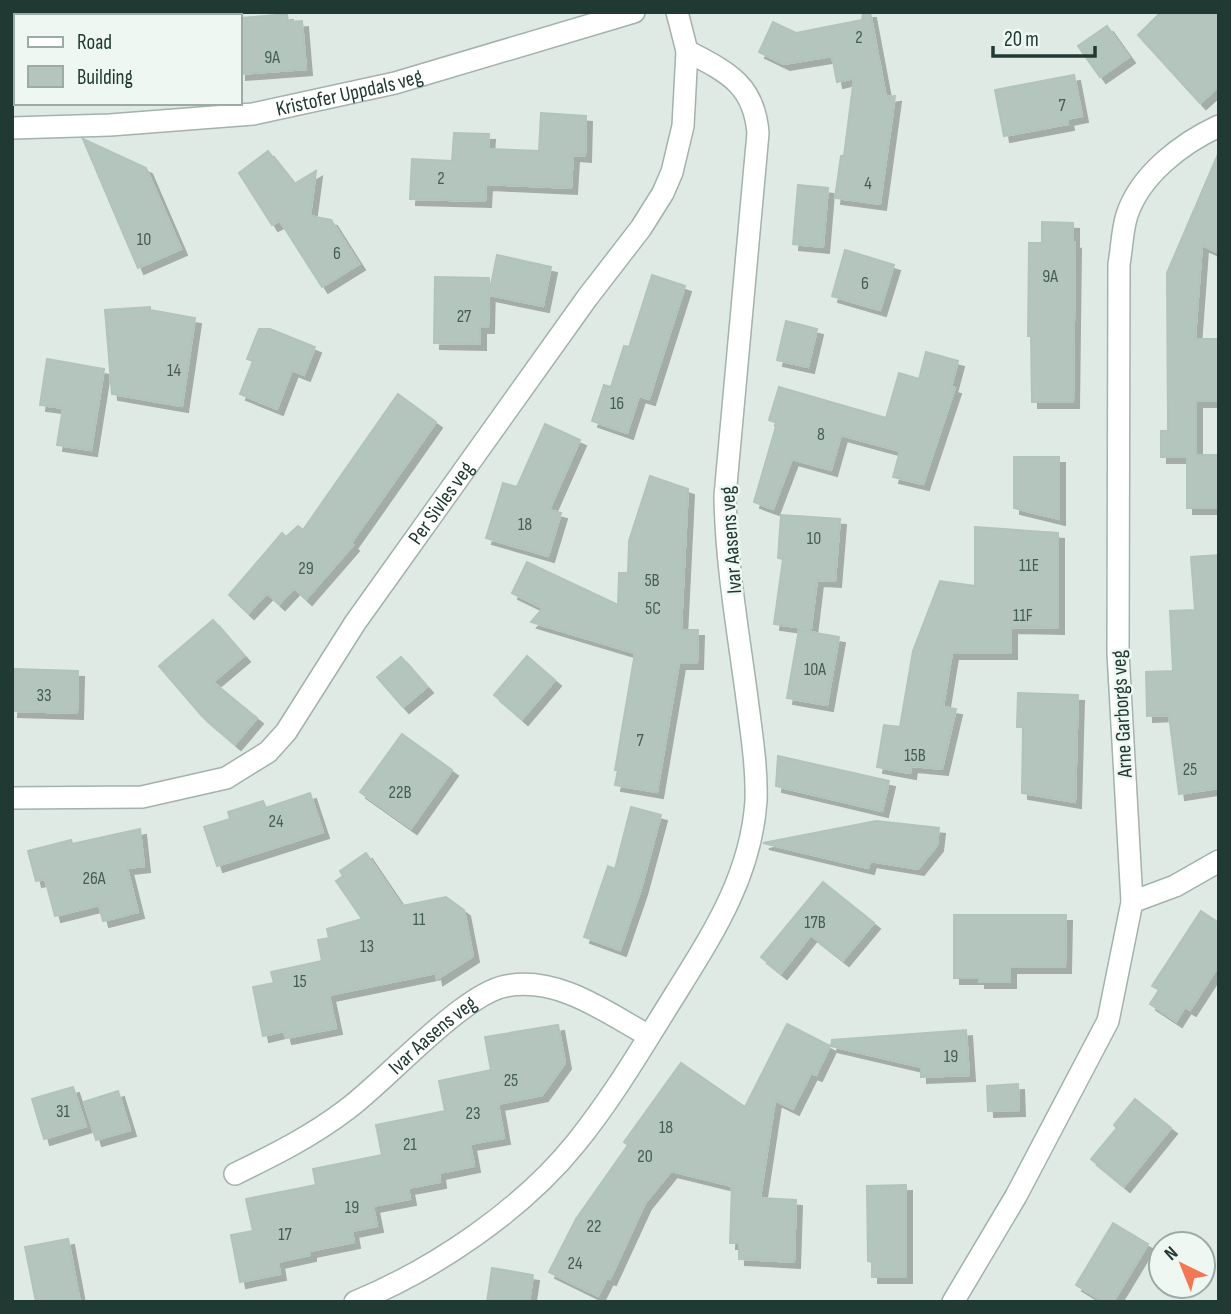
<svg xmlns="http://www.w3.org/2000/svg" width="1231" height="1314" font-family="'Sofia Sans Condensed',sans-serif">
  <style>
    .building { fill: #b4c5be; stroke: #b1c4bc; stroke-width: 2; filter: url(#shadow) }
    .lines { fill: none; stroke-linecap: round; stroke-linejoin: round }
    .minor-casing { stroke: #a2b2ac; stroke-width: 24 }
    .minor { stroke: #fff; stroke-width: 21 }
    .labels { text-anchor: middle; dominant-baseline: central; stroke-width: 5; stroke-linejoin: round; paint-order: stroke }
    .number-label { font-size: 18px; fill: #455d56 }
    .street-label { font-size: 21px; fill: #203a33; stroke: #eff7f3 }
  </style>
  <defs>
    <filter id="shadow"><feDropShadow dx="6" dy="6" stdDeviation="0" flood-color="#0004"/></filter>
  </defs>
  <rect width="100%" height="100%" fill="#dfeae5"/>
  <g class="building">
    <path d="M863,12h7l16,85 9,-1 -15,108 -45,-6 6,-42h3l10,-78 -17,4 -5,-26 -48,8 -25,-12 14,-30 23,11 66,-13z"/>
    <path d="M1161,12h58v74l-19,17 -62,-68z"/>
    <path d="M287,14l1,8 14,-1 4,48 -66,5v-56z"/>
    <path d="M1107,26l22,31 -29,20 -22,-31z"/>
    <path d="M1074,75l8,41 -15,3 1,5 -64,12 -9,-46z"/>
    <path d="M541,113l45,3 -1,40 -12,-1 -2,33 -85,-4 -1,17 -75,-2 2,-40 40,2 2,-28 35,1 -1,15 51,2z"/>
    <path d="M83,139l63,29 35,81 -43,19z"/>
    <path d="M268,151l26,33 22,-13 -6,45 21,4 28,44 -37,23 -42,-66 -8,4 -33,-52z"/>
    <path d="M1219,152v101l-17,-8 -7,94h24v62h-23v54h23v53h-32v-51h-26v-26h7l-1,-158z"/>
    <path d="M798,185l30,3 -5,59 -30,-3z"/>
    <path d="M1042,222l31,1v21l2,-1 -2,159h-41l-1,-66h-3l1,-93h13z"/>
    <path d="M845,250l49,15 -14,45 -48,-14z"/>
    <path d="M497,255l54,12 -8,39 -54,-11z"/>
    <path d="M652,275l33,11 -36,113 -10,-3 -12,37 -35,-12 12,-36 7,2 13,-41 5,1z"/>
    <path d="M435,277l54,1 -1,49h-8v17l-46,-1z"/>
    <path d="M150,307v3l45,8 -13,88 -70,-12 -7,-84z"/>
    <path d="M786,321l31,8 -9,38 -31,-7z"/>
    <path d="M259,329h11l45,18 -11,28 -12,-5 -15,39 -37,-15 13,-33 -6,-2z"/>
    <path d="M926,352l32,9 -7,26 4,1 -32,96 -30,-7 7,-26 -59,-16 -10,35 -39,-11 -19,50 -19,-7 23,-79 -8,-3 10,-33 107,31 13,-45 20,6z"/>
    <path d="M47,359l57,10 -13,81 -34,-5 6,-37 -23,-3z"/>
    <path d="M398,394l38,28 -85,121 2,2 -47,54 -12,-11 -15,16 -12,-11 -19,20 -19,-18 53,-62 4,4 12,-11 5,4z"/>
    <path d="M545,424l35,16 -31,70 12,3 -13,43 -62,-18 17,-55 14,4z"/>
    <path d="M1014,457h45v62l-45,-11z"/>
    <path d="M650,476l38,13 -7,141h17l-1,33h-18l-22,129 -42,-7 3,-15h-3l20,-117 -104,-31 12,-14 -31,-15 15,-31 91,43 1,-32h9l1,-32z"/>
    <path d="M781,515l59,4 -5,62 -18,-1 -6,49 -37,-5 9,-65 -5,-1z"/>
    <path d="M975,527l83,6v95l-47,-1v26h-59l-9,54 13,2 -14,60 -31,-3 -1,7 -33,-6 7,-42 16,2 13,-76 27,-70 35,5z"/>
    <path d="M1219,555v233l-40,6 -10,-79 -22,1 -1,-44 27,-1 -3,-60 25,-1 -4,-53z"/>
    <path d="M213,620l31,36 -31,26 44,36 -22,26 -33,-28 -43,-50z"/>
    <path d="M799,630l40,7 -12,68 -40,-7z"/>
    <path d="M527,656l28,24 -33,39 -28,-24z"/>
    <path d="M401,657l26,30 -24,20 -26,-30z"/>
    <path d="M15,669l63,2 -1,42 -65,-2z"/>
    <path d="M1018,693l60,2 -3,107 -53,-9 1,-66h-6z"/>
    <path d="M402,734l50,36 -41,58 -51,-36z"/>
    <path d="M778,756l111,25 -7,30 -106,-25z"/>
    <path d="M310,793l13,39 -106,34 -13,-39 26,-8 -2,-7 35,-11 3,7z"/>
    <path d="M631,807l30,8 -20,74 -21,61 -36,-13 24,-71 7,3z"/>
    <path d="M876,821l63,7 -2,17 -19,24 -48,-8 -2,7 -105,-25z"/>
    <path d="M140,829l4,37 -17,2 11,44 -35,9 -4,-16 -44,11 -10,-37 -9,2 -8,-30 43,-11 1,4z"/>
    <path d="M366,853l36,53 44,-9 18,13 9,46 -36,23 -1,-6 -107,22 7,33 -50,10 -2,-7 -21,5 -10,-49 21,-4 -3,-11 51,-11 -4,-21 11,-2 -2,-9 35,-10 -26,-38 7,-5 -3,-5z"/>
    <path d="M823,882l51,41 -31,37 -32,-25 -30,38 -20,-16z"/>
    <path d="M1201,911l18,12v42l-29,45 -5,-3 -9,14 -26,-17 9,-14 -7,-4z"/>
    <path d="M954,915h112l-1,52h-55v15h-31v-4h-25z"/>
    <path d="M787,1024l43,22 -14,29 -5,-2 -18,36 -18,-9 -15,98 36,2 -2,62 -55,-3v-16h-9l2,-57 -61,-15 -26,32 -35,76 -3,-1 -9,18 -49,-24 27,-53 52,-74 -4,-3 57,-79 64,44z"/>
    <path d="M558,1025l7,38 -23,32 -44,9 6,34 -34,6 4,22 -35,7 1,9 -32,6 2,11 -37,7 4,20 -25,5 2,11 -44,9v4l-32,7 2,12 -40,8 -9,-47 22,-4 -7,-32 70,-14 -3,-16 69,-14 -6,-30 69,-14 -6,-30 52,-11 -6,-33z"/>
    <path d="M966,1030l3,45 -48,2v-10l-90,-21 1,-6z"/>
    <path d="M1018,1084l1,26 -31,1 -1,-25z"/>
    <path d="M73,1087l13,39 -42,13 -12,-40z"/>
    <path d="M118,1091l12,39 -34,10 -12,-38z"/>
    <path d="M1135,1099l36,29 -47,58 -33,-27 26,-31 -3,-3z"/>
    <path d="M906,1185v92h-34v-15l-4,-1 -1,-75z"/>
    <path d="M1113,1223l35,21 -35,58h-9l-28,-17z"/>
    <path d="M68,1239l12,63h-44l-11,-55z"/>
    <path d="M492,1268l41,7 -4,27h-42z"/>
  </g>
  <g class="lines">
    <g class="minor-casing">
      <g id="minor">
        <path id="s1" d="M12,128l98,-3 143,-11 142,-31 239,-71"/>
        <path id="s2" d="M12,798l130,-1 84,-19 42,-26 18,-20 69,-109 232,-325 54,-70 22,-35 9,-21 11,-46 4,-75 -10,-39"/>
        <path d="M1132,902l43,-16 44,-25"/>
        <path id="s3" d="M235,1174c39,-19 77,-38 111,-64 40,-29 116,-116 160,-124 52,-10 100,26 143,50"/>
        <path d="M355,1302c80,-33 167,-92 221,-159 38,-47 68,-99 100,-150 38,-61 75,-118 80,-192 1,-32 -4,-64 -8,-95 -9,-70 -22,-140 -23,-210l33,-363c-4,-49 -31,-61 -71,-82"/>
        <path d="M953,1302l63,-106 92,-175 24,-119 -14,-249 1,-389c3,-16 3,-34 8,-49 13,-40 55,-72 92,-89"/>
      </g>
    </g>
    <use href="#minor" class="minor"/>
  </g>
  <g class="labels">
    <g class="number-label">
      <text x="859" y="37">2</text>
      <text x="272" y="57">9A</text>
      <text x="1062" y="105">7</text>
      <text x="441" y="178">2</text>
      <text x="868" y="183">4</text>
      <text x="144" y="239">10</text>
      <text x="337" y="253">6</text>
      <text x="1050" y="276">9A</text>
      <text x="865" y="283">6</text>
      <text x="464" y="316">27</text>
      <text x="174" y="370">14</text>
      <text x="617" y="403">16</text>
      <text x="821" y="434">8</text>
      <text x="525" y="524">18</text>
      <text x="814" y="538">10</text>
      <text x="1029" y="565">11E</text>
      <text x="306" y="568">29</text>
      <text x="652" y="580">5B</text>
      <text x="653" y="608">5C</text>
      <text x="1023" y="615">11F</text>
      <text x="815" y="669">10A</text>
      <text x="44" y="695">33</text>
      <text x="640" y="740">7</text>
      <text x="915" y="755">15B</text>
      <text x="1190" y="769">25</text>
      <text x="400" y="792">22B</text>
      <text x="276" y="821">24</text>
      <text x="94" y="878">26A</text>
      <text x="419" y="919">11</text>
      <text x="815" y="922">17B</text>
      <text x="367" y="946">13</text>
      <text x="300" y="981">15</text>
      <text x="951" y="1056">19</text>
      <text x="511" y="1080">25</text>
      <text x="63" y="1111">31</text>
      <text x="473" y="1113">23</text>
      <text x="666" y="1127">18</text>
      <text x="410" y="1144">21</text>
      <text x="645" y="1156">20</text>
      <text x="352" y="1207">19</text>
      <text x="594" y="1226">22</text>
      <text x="285" y="1234">17</text>
      <text x="575" y="1263">24</text>
    </g>
    <g class="street-label">
      <text stroke="none"><textPath href="#s1" startOffset="340">Kristofer Uppdals veg</textPath></text>
      <text stroke="none"><textPath href="#s2" startOffset="569">Per Sivles veg</textPath></text>
      <text transform="translate(731 540) rotate(-94)">Ivar Aasens veg</text>
      <text transform="translate(1122 714) rotate(-93)">Arne Garborgs veg</text>
      <text stroke="none"><textPath href="#s3" startOffset="243">Ivar Aasens veg</textPath></text>
    </g>
  </g>
  <rect width="1231" height="1314" fill="none" stroke="#203a33" stroke-width="28"/>
  <rect x="14" y="14" width="228" height="91" fill="#eff7f3" stroke="#9caba6" stroke-width="2"/>
  <rect x="28" y="37" width="35" height="10" fill="#ffffff" stroke="#9caba6" stroke-width="2"/>
  <text x="77" y="49" font-size="21" fill="#203a33">Road</text>
  <rect x="28" y="66" width="35" height="21" fill="#b4c5be" stroke="#9caba6" stroke-width="2"/>
  <text x="77" y="84" font-size="21" fill="#203a33">Building</text>
  <g transform="translate(1182 1265) rotate(317)"><circle r="33" fill="#eff7f3" stroke="#9caba6" stroke-width="2"/>
  <path d="M0-5L12 26L0 18L-12 26Z" fill="#f37755"/>
  <text y="-10" font-size="19" font-weight="bold" text-anchor="middle" fill="#203a33">N</text>
  </g>
  <path d="M993 46v10h102v-10" fill="none" stroke="#203a33" stroke-width="3.5"/>
  <text x="1004" y="46" font-size="21" fill="#203a33" stroke="#eff7f3" stroke-width="5" paint-order="stroke">20 m</text>
</svg>
